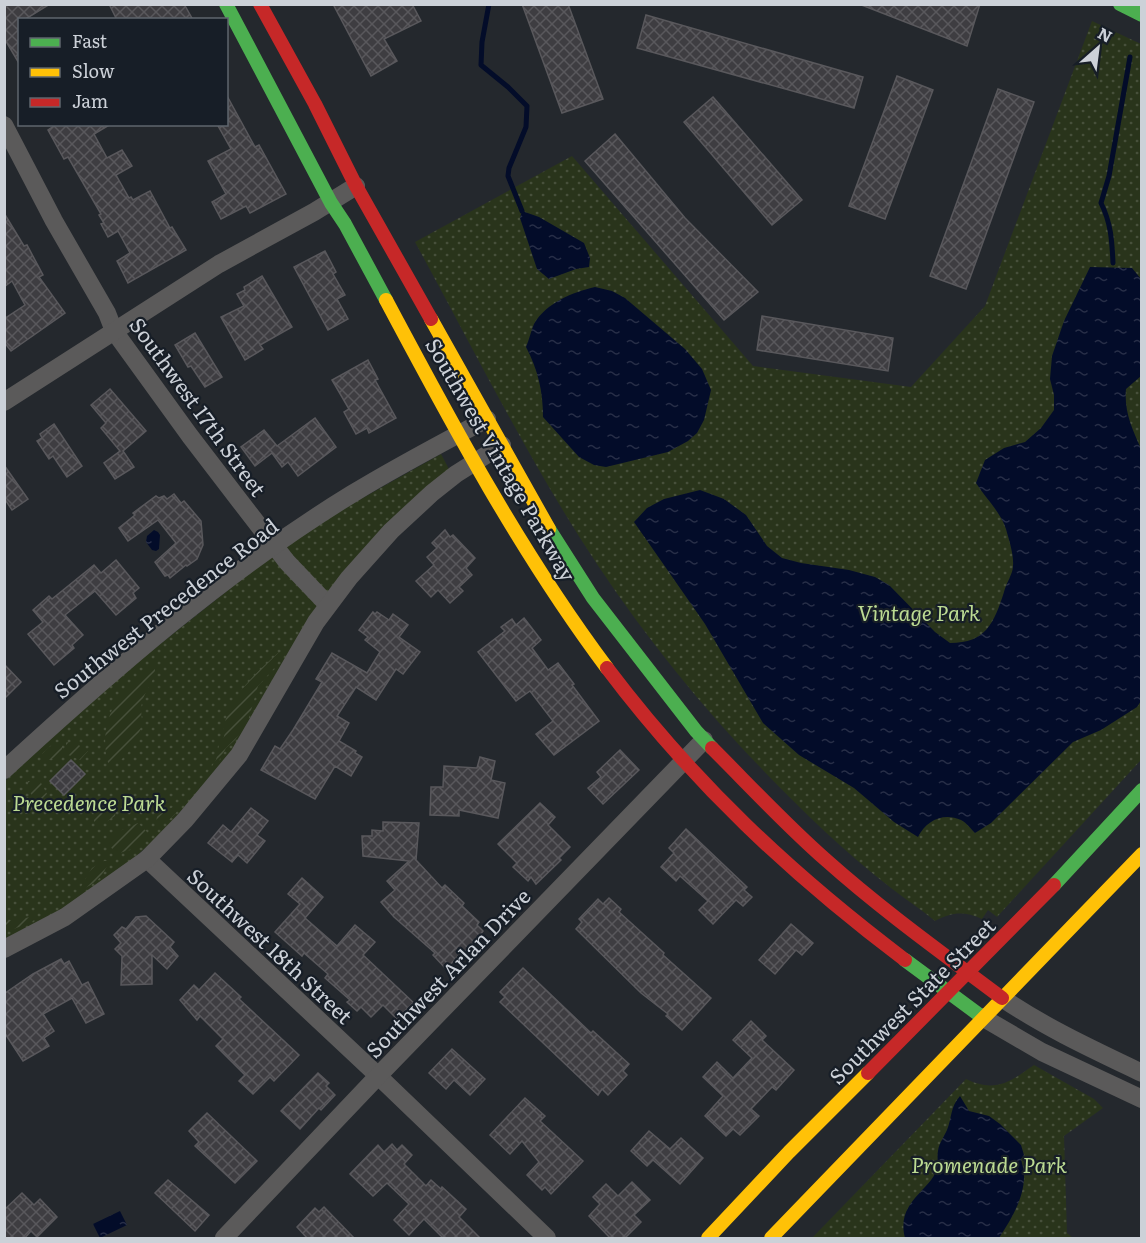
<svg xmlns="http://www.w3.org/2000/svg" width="1146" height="1243" font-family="Literata,serif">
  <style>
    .grass { fill: url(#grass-dots) }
    .garden { fill: url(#garden-furrows) }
    .water { fill: url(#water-ripples) }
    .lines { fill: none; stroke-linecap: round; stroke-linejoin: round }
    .stream { stroke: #030c29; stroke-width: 5 }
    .building { fill: url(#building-cross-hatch); stroke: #59585c; stroke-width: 1.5 }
    .street { stroke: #5b5a5a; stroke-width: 18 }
    .fast { stroke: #4caf50; stroke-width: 14 }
    .slow { stroke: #ffc107; stroke-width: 14 }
    .jam { stroke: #c62828; stroke-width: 14 }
    .labels { text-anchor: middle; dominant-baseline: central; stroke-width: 4.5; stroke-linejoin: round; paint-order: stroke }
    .street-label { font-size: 21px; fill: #ccd1d8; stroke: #171e27 }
    .park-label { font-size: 21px; font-style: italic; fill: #bcdb93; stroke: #171e27 }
  </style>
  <defs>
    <pattern id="grass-dots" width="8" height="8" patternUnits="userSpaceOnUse" patternTransform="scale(1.5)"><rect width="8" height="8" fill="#29341b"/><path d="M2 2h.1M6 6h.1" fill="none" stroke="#47503b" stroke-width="1.8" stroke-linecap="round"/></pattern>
    <pattern id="garden-furrows" width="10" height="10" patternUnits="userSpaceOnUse" patternTransform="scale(1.5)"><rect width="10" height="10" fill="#29341b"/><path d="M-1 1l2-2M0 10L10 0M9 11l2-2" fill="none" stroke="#47503b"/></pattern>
    <pattern id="water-ripples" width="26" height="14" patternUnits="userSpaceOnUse" patternTransform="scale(1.5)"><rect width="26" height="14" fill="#030c29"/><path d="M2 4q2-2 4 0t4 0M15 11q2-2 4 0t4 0" fill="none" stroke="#272e47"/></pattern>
    <pattern id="building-cross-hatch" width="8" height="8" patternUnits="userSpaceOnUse" patternTransform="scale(1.5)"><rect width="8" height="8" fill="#3e3d41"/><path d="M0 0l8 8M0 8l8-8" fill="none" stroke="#59585c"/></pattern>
  </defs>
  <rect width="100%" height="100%" fill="#24282d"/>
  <g class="grass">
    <path d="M1092,21l49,23v716l-144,157 -9,-7 -6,9c-18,-8 -30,-7 -47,2 -14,-12 -29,-21 -44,-33 -54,-42 -104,-92 -151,-142 -59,-64 -113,-134 -160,-208 -60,-95 -111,-197 -165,-296l157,-86 181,210 158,21 74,-81z"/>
    <path d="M441,454l9,17 -36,29 -182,251 -67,79 -34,31 -65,47 -61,32v-159l101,-94 165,-131 65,-43z"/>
    <path d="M1034,1065l60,34 9,9 -39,28 3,97 6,5h-261l154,-159c29,14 44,3 68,-14z"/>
  </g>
  <g class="garden">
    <path d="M279,652l-2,13 -19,21 -10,35 -13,19 -9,8 -14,26 -9,6 13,-20 3,-15h3l3,-13 -2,-2c7,-35 32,-56 56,-78z"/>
    <path d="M154,662c5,17 -9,26 -12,41 -2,6 0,13 0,19 -2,16 -17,41 -33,44 -10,-30 0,-66 26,-85l-1,-2z"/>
    <path d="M62,742v12l-13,6 -1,-5 -4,1 -2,-2 12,-11z"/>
    <path d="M66,742l11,2 11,7 -8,9 -14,-6z"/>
    <path d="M28,781h12l7,13 -9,10 -9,-13z"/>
    <path d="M28,797l7,10 -7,7h-3l-8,-12z"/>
    <path d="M98,799l18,12 -1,5 -15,10 -5,-2 -1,-3 -1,-19z"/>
    <path d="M182,802c-4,11 -14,22 -26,21l1,-7z"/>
    <path d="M138,823l9,9c-8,17 -13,16 -30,22l-11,-12 14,-11z"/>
    <path d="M104,861h5c-6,16 -14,24 -30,29l13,-22z"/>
    <path d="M38,916l-8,8 -25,7v-10z"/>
  </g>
  <g class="water">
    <path d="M522,211l17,6 45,26 6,15 -1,9 -13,2 -27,10 -12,-10 -17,-51z"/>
    <path d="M1090,267l42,1 9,11v97l-15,13c-2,23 6,39 15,60v252l-4,6 -36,23 -28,12 -82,81 -16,10c-4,-4 -8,-10 -14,-13 -17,-8 -35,0 -43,17l-24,-15 -40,-34 -55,-33 -36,-32 -58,-99 -71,-102 13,-14 17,-9 36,-9 24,9 22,16 21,31 15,12 19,5 48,7 26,7 14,8 46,47 15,11c36,0 44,-20 54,-51 2,-9 9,-18 9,-26 1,-11 -4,-26 -7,-37 -6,-18 -20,-30 -30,-46l9,-23 19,-12 21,-6 16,-14 13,-18v-15l-4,-16 2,-23 12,-35z"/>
    <path d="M595,287l17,4 13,7 60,51 17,20 9,21 -7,30 -7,13 -9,8 -20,11 -62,15 -12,-2 -15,-8 -36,-40c0,-26 -5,-47 -17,-70 3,-7 5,-16 8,-23 12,-21 39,-32 61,-37z"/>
    <path d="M154,530l4,2 2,3 -1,14 -3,2 -4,-1 -6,-8 1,-6z"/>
    <path d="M960,1096l9,15 20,5 11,8 21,21 3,10 -3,4c1,5 3,10 3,15 1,23 -13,46 -25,64h-94c-10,-38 29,-48 33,-73 0,-4 -1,-9 0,-14 1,-8 6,-14 9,-21 5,-12 3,-23 13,-34z"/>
    <path d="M120,1211l7,14 -27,13 -7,-14z"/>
  </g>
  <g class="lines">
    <g class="stream">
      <path d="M489,4l-7,38 -1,23 27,22 19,19 -1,21 -17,41 -1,8 14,35"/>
      <path d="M1113,263c-1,-22 -2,-40 -12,-60l8,-27 21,-119"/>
    </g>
  </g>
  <g class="building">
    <path d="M4,4h46l-26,16h-4v45l-16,-27z"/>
    <path d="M109,4h75l9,16h-76z"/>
    <path d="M333,4h79l9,17 -37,18 13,22 -26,15z"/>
    <path d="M522,4h46l35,95 -41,14z"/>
    <path d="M859,4h121l-13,42z"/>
    <path d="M646,15l217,62 -9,31 -217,-60z"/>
    <path d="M897,76l36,14 -48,129 -36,-13z"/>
    <path d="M998,89l36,13 -68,187 -36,-13z"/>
    <path d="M226,94l29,53 4,-2 27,49 -36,19 -4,-7 -25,13 -9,-17 14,-8 -18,-33 23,-12 -14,-25h9z"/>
    <path d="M713,97l89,103 -30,25 -88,-103z"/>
    <path d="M57,124h54l-17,10 13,24 15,-8 10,16 -16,9 13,23 2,-1 2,3 17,-9 20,37 2,-1 14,23 -58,33 -11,-22 13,-8 -12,-22 -10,6 -7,-13 3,-1 -5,-8 2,-1 -33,-57 -4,2 -16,-29z"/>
    <path d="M615,134l70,84 73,74 -34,28 -139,-159z"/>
    <path d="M4,213l20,33 3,-1 16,30 -4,2 26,36 -54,38 -7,-9v-23l21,-14 -13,-24 -8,6z"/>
    <path d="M325,251l11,21 -3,2 12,21 -8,4 11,20 -20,11 -34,-63z"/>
    <path d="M262,276l30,51 -32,18 3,4 -18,11 -24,-43 23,-11 -7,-12 8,-4 -1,-3z"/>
    <path d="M762,316l131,22 -5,33 -131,-21z"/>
    <path d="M195,333l27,44 -17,10 -14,-21 -3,1 -13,-22z"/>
    <path d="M368,360l10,19 -3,1 21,38 -27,15 -2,-5 -11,6 -12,-22 5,-3 -17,-29z"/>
    <path d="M110,389l36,42 -23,20 11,16 -19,12 -11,-16 16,-12 -19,-23 5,-5 -15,-18z"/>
    <path d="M315,418l21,29 -38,29 -10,-14 -6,5 -10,-14 -17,13 -14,-19 23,-17 13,16z"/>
    <path d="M54,424l28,42 -15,11 -14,-21 -4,3 -12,-18 5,-3 -2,-4z"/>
    <path d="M4,465l24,34 -16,11 -8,-12z"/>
    <path d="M174,494l7,9 3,-2 17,20 2,24 -6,14 -10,7 -1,-1 -16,13 -2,-3 -3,1 -10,-14 21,-19 -18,-23 -30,21 -9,-13 16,-13 -2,-2 23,-17 3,2 5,-2 3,3z"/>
    <path d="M445,530l5,7 3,-2 22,23 -9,10 6,7 -13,12 4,4 -13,12 -12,-13 -7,7 -15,-16 18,-16 -7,-8 10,-9 -5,-5z"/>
    <path d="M116,560l23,28 -6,5 3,5 -20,17 -21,-24 -30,24 18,20 -11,10 2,3 -20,17 -26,-31 15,-12 -10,-12 16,-14 3,3 42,-34 7,8z"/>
    <path d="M373,612l2,2 2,-2 12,8 4,-6 15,11 -9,12 21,15 -17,22 -7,-5 -20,31 -20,-13 -19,29 12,7 -10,18 17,10 -1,2 7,4 -11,19 -16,-10 -20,33 -54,-29 14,-24 5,3 13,-19 29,-48 -6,-3 16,-26 35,20 13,-21 -15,-12 3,-3 -9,-7z"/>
    <path d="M524,618l17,22 -9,8 16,22 10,-7 16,21 -2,1 27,36 -45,34 -18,-21 17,-13 -23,-30 -14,10 -38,-49 27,-21 -4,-4 11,-8 4,6z"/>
    <path d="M4,664l17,18 -17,17z"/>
    <path d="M620,750l19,20 -36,34 -15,-16 13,-11 -4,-5z"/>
    <path d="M480,757l15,4 -4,19 14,3 -7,35 -39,-8v6l-29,-1 1,-28h12l1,-21 33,2z"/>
    <path d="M71,760l14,14 -21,21 -14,-14z"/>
    <path d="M540,803l15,14 -7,8 22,22 -11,11 2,2 -25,24 -5,-7 -3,4 -15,-14 4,-4 -19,-19z"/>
    <path d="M251,808l17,13 -11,14 8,6 -18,22 -9,-8 -6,7 -24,-19 15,-18 8,7z"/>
    <path d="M383,822l36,1 -3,37 26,28 3,-3 19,18 -2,3 17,16 -2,3 6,6 -22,28 -3,-3 -12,13 -13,-14 2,-2 -41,-36 -13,-15 14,-12 -8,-9 22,-20 -46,-5 -1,-20h10v-6l11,1z"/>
    <path d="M686,829l61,58 -3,3 8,7 -9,9 -7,-6 -23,24 -14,-14 9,-9 -28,-25 -4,5 -15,-14 13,-14 -5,-5z"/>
    <path d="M302,878l21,19 -18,21 32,28 18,-21 20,17 -12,13 53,50 -16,17 -17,-17 -12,12 -10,-10 -4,4 -10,-9 3,-2 -25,-22 3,-4 -24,-21 -2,3 -27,-24 25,-28 -12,-10z"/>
    <path d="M609,898l12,11 -2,3 45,41 -1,2 48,43 -29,32 -16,-14 2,-2 -27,-21 -65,-64 6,-7 -3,-3 19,-20 5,5z"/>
    <path d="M146,916l28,26 -4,5 8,9 -11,13 -15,-14v29l-31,1 1,-29 -7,-7 6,-6 -7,-8 8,-8 4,2 10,-12z"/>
    <path d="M791,924l22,19 -11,12 -6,-5 -21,24 -16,-14z"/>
    <path d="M61,959l3,5 5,-3 13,24 6,-3 16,32 -18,9 -14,-25 -29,16 11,17 -10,7 5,8 -26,15 -19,-29v-38l29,-20z"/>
    <path d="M523,968l68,65 2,-2 36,33 -6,7 4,4 -19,20 -6,-6 -4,6 -98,-93 5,-5 -5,-5z"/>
    <path d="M215,973l26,24 -2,2 60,56 -25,26 -4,-4 -17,17 -14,-13 6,-6 -29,-29 7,-7 -23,-23 -3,4 -17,-20 14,-15 5,5z"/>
    <path d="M751,1021l15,15 -4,4 32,30 -18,20 -4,-3 -21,22 8,7 -19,19 -7,-6 -7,7 -21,-20 18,-20 -20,-19 14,-15 16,16 19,-20 -19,-18z"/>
    <path d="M452,1049l33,30 -15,16 -16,-15 -8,9 -17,-16z"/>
    <path d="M318,1073l11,10 -3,3 9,9 -14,15 -2,-2 -19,21 -19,-18z"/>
    <path d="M525,1098l20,18 -5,5 43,40 -32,33 -6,-7 -3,3 -15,-15 12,-13 -17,-21 -12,13 -20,-19z"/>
    <path d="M207,1113l50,48 -22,22 -40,-37 4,-4 -10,-11z"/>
    <path d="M649,1131l21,18 11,-11 22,20 -23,26 -27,-24 -6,6 -16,-15z"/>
    <path d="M392,1144l5,6 5,-5 10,10 -8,9 22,22 5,-6 10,9 1,-2 24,22 -7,8 22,22h-37l-20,-20 -15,16 -15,-15 15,-16 -22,-21 -14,13 -23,-22 28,-29 6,7z"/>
    <path d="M168,1180l41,35 -14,16 -40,-38z"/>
    <path d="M632,1182l18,18 -16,15 7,7 -17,17h-13l-22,-23 11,-12 -7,-7 13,-13 12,12z"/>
    <path d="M22,1193l12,12 6,-6 17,18 -20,20 -6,-6 -7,8h-20v-29z"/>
    <path d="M324,1207l31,32h-47l-11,-12 18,-19 4,4z"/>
  </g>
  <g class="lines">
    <g class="street">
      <path d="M4,125l50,96 53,92 7,18 76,105 49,64 48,62 40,42"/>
      <path d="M4,402l215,-138 95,-52 42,-26"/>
      <path d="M4,770c109,-100 222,-199 348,-276 44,-27 90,-51 135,-75"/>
      <path d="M147,859l225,211 175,168"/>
      <path d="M4,949l61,-32 82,-58 38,-39 54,-65 77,-133 33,-44 42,-47 41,-38 24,-19 46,-29"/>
      <path d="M1002,998c44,30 92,52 140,75"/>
      <path d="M982,1017l60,35 100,47"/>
      <path d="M224,1238l154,-162 326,-336"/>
    </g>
    <g class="fast">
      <path d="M226,4l105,199 14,21 41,76"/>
      <path d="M1120,4l22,11"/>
      <path d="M549,529l44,69 103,133 16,17"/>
      <path d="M1054,885l88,-95"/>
      <path d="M905,960l77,57"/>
    </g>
    <g class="slow">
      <path d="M386,300c67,126 135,253 221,368"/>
      <path d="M431,319l118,210"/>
      <path d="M708,1238l81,-86 79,-79"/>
      <path d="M771,1238l371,-384"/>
    </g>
    <g class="jam">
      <path d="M260,4l55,100 41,82 75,133"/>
      <path d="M607,668c86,114 184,206 298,292"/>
      <path d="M712,748c38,38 74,77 114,112 56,50 116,93 176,138"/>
      <path d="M868,1073l186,-188"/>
    </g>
  </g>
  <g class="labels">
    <g class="street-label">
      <text transform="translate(199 406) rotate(54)">Southwest 17th Street</text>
      <text transform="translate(502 459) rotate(60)">Southwest Vintage Parkway</text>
      <text transform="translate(165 607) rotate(-38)">Southwest Precedence Road</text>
      <text transform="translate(271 945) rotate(43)">Southwest 18th Street</text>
      <text transform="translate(447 972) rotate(-46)">Southwest Arlan Drive</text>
      <text transform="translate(911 1000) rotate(-45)">Southwest State Street</text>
    </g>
    <g class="park-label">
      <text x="919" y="611">Vintage Park</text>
      <text x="89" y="801">Precedence Park</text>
      <text x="989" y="1163">Promenade Park</text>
    </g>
  </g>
  <rect width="1146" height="1243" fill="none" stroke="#ccd1d8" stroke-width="12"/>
  <rect x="18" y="18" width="210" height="108" fill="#171e27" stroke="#5f666e" stroke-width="1.5"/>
  <rect x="30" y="38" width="30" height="9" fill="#4caf50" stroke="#5f666e" stroke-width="1.5"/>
  <text x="72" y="48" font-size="18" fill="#ccd1d8">Fast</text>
  <rect x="30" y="68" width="30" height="9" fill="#ffc107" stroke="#5f666e" stroke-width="1.5"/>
  <text x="72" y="78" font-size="18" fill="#ccd1d8">Slow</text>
  <rect x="30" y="98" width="30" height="9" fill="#c62828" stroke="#5f666e" stroke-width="1.5"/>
  <text x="72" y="108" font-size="18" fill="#ccd1d8">Jam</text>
  <g transform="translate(1098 48) rotate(28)" stroke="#171e27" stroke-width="4.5" paint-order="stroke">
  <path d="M0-4.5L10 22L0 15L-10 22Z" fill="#ccd1d8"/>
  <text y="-9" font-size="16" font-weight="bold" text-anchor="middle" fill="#ccd1d8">N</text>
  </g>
</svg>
